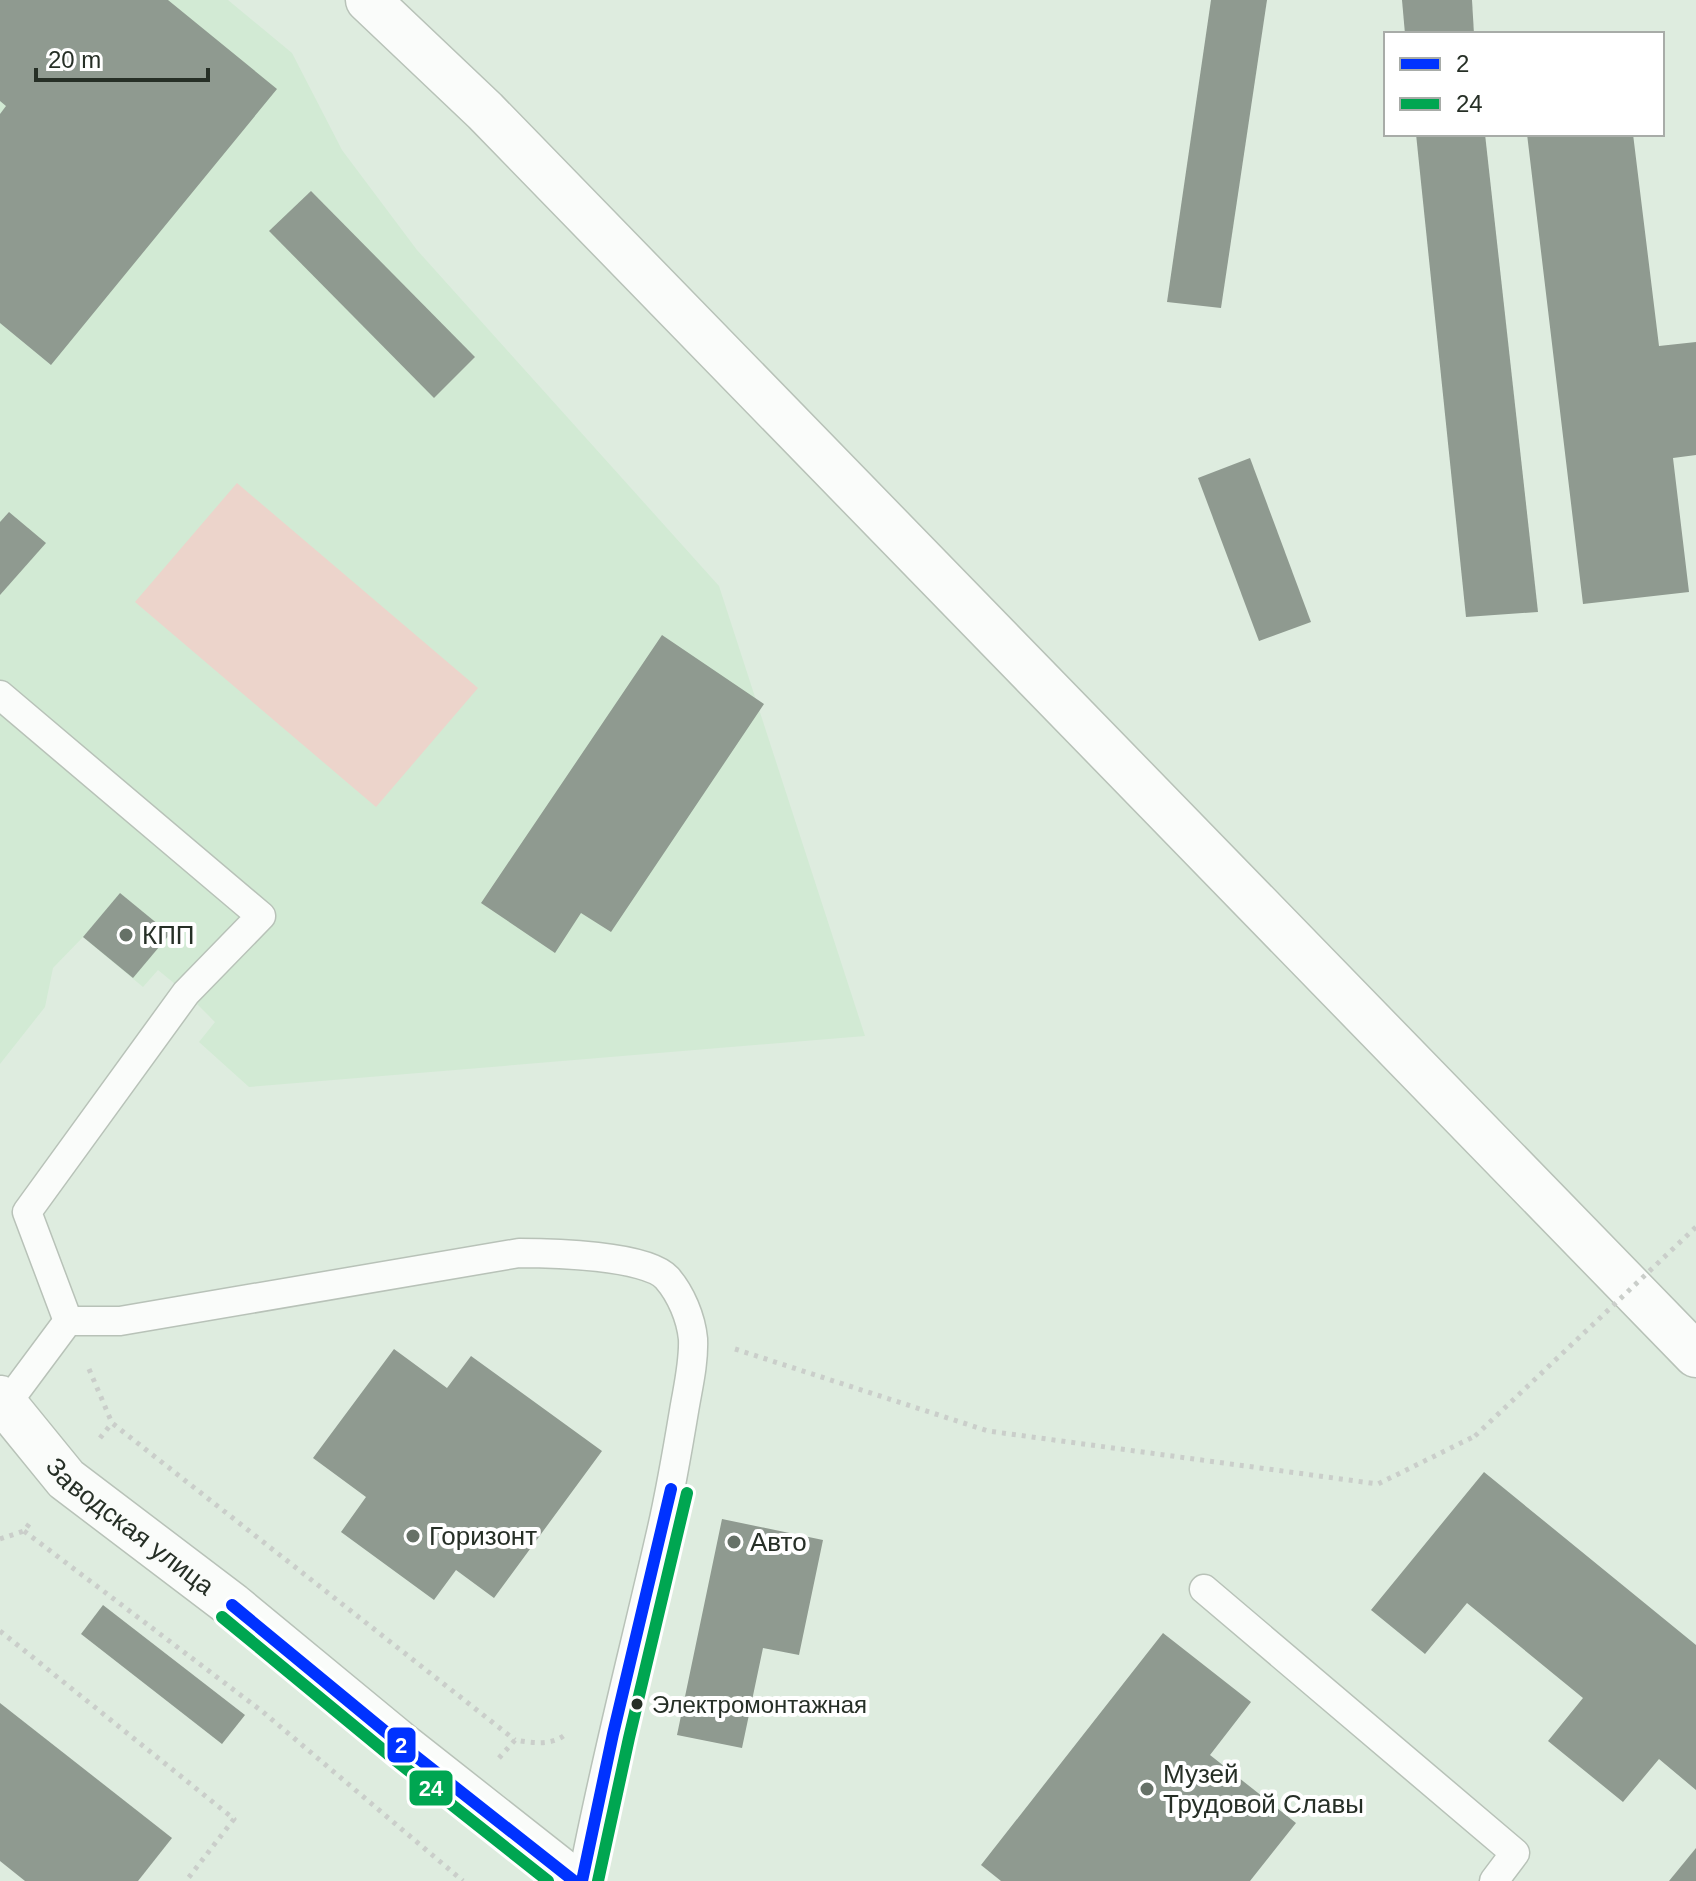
<svg xmlns="http://www.w3.org/2000/svg" width="1696" height="1881" font-family="Arial,sans-serif">
  <style>
    .built { fill: #d2ead4 }
    .green { fill: #ecd4cb }
    .building { fill: #8f9a90 }
    .lines { fill: none; stroke-linecap: round; stroke-linejoin: round }
    .service-casing { stroke: #b8c2b8; stroke-width: 31 }
    .minor-casing { stroke: #b8c2b8; stroke-width: 47 }
    .tertiary-casing { stroke: #b8c2b8; stroke-width: 47 }
    .path { stroke: #caceca; stroke-width: 5; stroke-dasharray: 4 6; stroke-linecap: butt }
    .service { stroke: #fafcfa; stroke-width: 28 }
    .minor { stroke: #fafcfa; stroke-width: 44 }
    .tertiary { stroke: #fafcfa; stroke-width: 44 }
    .path-bridge { stroke: #caceca; stroke-width: 5; stroke-dasharray: 4 6; stroke-linecap: butt }
    .bus-1-casing { stroke: #fff; stroke-width: 18 }
    .bus-2-casing { stroke: #fff; stroke-width: 18 }
    .bus-1 { stroke: #0032ff; stroke-width: 12 }
    .bus-2 { stroke: #00a651; stroke-width: 12 }
    .poi-dot { fill: #667167; stroke: #fff; stroke-width: 3 }
    .bus-dot { fill: #262f26; stroke: #fff; stroke-width: 3 }
    .labels { text-anchor: middle; dominant-baseline: central; stroke-width: 8; stroke-linejoin: round; paint-order: stroke }
    .bus-label { font-size: 24px; fill: #262f26; stroke: #fff; text-anchor: start }
    .poi-label { font-size: 26px; fill: #262f26; stroke: #fff; text-anchor: start }
    .street-label { font-size: 26px; fill: #262f26; stroke: #fff }
    .line-badge { stroke: #fff; stroke-width: 3 }
    .badge-label { font-size: 22px; text-anchor: middle; font-weight: bold; fill: #fff }
  </style>
  <rect width="100%" height="100%" fill="#deecdf"/>
  <path class="built" d="M0,0h228l64,53 50,97 75,100 302,336 146,450 -616,51 -50,-45 16,-20 -29,-29 -28,-23 -15,17 -60,-50 -30,31 -8,39 -45,57z"/>
  <path class="green" d="M237,483l241,205 -102,119 -241,-205z"/>
  <g class="building">
    <path d="M0,0h168l109,89 -226,276 -51,-42v-209l6,-8 -6,-5z"/>
    <path d="M1211,0h56l-46,308 -54,-6z"/>
    <path d="M1402,0h70l2,34h-69z"/>
    <path d="M1416,134h69l53,478 -72,5z"/>
    <path d="M1527,134h106l26,212 37,-4v113l-23,3 16,134 -106,12z"/>
    <path d="M311,191l164,166 -41,41 -165,-167z"/>
    <path d="M1250,458l61,164 -52,19 -61,-163z"/>
    <path d="M9,512l37,31 -46,52v-73z"/>
    <path d="M662,635l102,69 -153,228 -30,-19 -26,40 -74,-50z"/>
    <path d="M120,893l50,41 -37,44 -50,-41z"/>
    <path d="M394,1349l53,39 24,-32 131,95 -108,147 -38,-28 -22,30 -93,-68 25,-35 -53,-39z"/>
    <path d="M1484,1472l212,173v145l-37,-31 -36,43 -75,-61 35,-43 -116,-95 -42,51 -54,-44z"/>
    <path d="M722,1519l101,21 -24,115 -36,-7 -21,100 -65,-13z"/>
    <path d="M103,1605l142,110 -23,29 -141,-110z"/>
    <path d="M1163,1633l88,69 -41,53 86,68 -46,58h-249l-20,-16z"/>
    <path d="M0,1703l172,135 -34,43h-113l-25,-20z"/>
    <path d="M1696,1848v33h-27z"/>
  </g>
  <g class="lines">
    <g class="service-casing">
      <g id="service">
        <path d="M0,695l261,221 -75,77 -159,219 41,109"/>
        <path d="M7,1403l61,-82h52l399,-68c31,0 128,2 148,25 14,16 24,40 26,61 1,24 -5,48 -9,72 -7,42 -14,84 -24,126 -26,114 -56,228 -78,344"/>
        <path d="M1204,1589l311,264 -21,28"/>
      </g>
    </g>
    <g class="minor-casing">
      <path id="minor" d="M368,0l117,111 1211,1244"/>
    </g>
    <g class="tertiary-casing">
      <g id="tertiary">
        <path id="s1" d="M0,1398l66,81 166,126 172,142 170,134"/>
      </g>
    </g>
    <g class="path">
      <path d="M735,1349l253,82 390,53 97,-48"/>
      <path d="M89,1369l23,54 403,317"/>
      <path d="M100,1438l12,-15"/>
      <path d="M24,1531l239,181 200,169"/>
      <path d="M0,1539l24,-8 8,-11"/>
      <path d="M0,1631l234,188 -48,62"/>
      <path d="M499,1758l16,-18c17,3 37,6 51,-6"/>
    </g>
    <use href="#service" class="service"/>
    <use href="#minor" class="minor"/>
    <use href="#tertiary" class="tertiary"/>
    <path class="path-bridge" d="M1475,1436l221,-209"/>
    <g class="bus-1-casing">
      <g id="bus-1">
        <path d="M232,1605l172,142 170,134"/>
        <path d="M582,1881l31,-147 58,-245"/>
      </g>
    </g>
    <g class="bus-2-casing">
      <g id="bus-2">
        <path d="M222,1617l172,142 154,122"/>
        <path d="M598,1881l31,-143 58,-245"/>
      </g>
    </g>
    <use href="#bus-1" class="bus-1"/>
    <use href="#bus-2" class="bus-2"/>
  </g>
  <g class="poi-dot">
    <circle cx="126" cy="935" r="8"/>
    <circle cx="413" cy="1536" r="8"/>
    <circle cx="734" cy="1542" r="8"/>
    <circle cx="1147" cy="1789" r="8"/>
  </g>
  <circle class="bus-dot" cx="637" cy="1704" r="7"/>
  <g class="labels">
    <g class="bus-label">
      <text x="652" y="1704">Электромонтажная</text>
    </g>
    <g class="poi-label">
      <text x="142" y="935">КПП</text>
      <text x="429" y="1536">Горизонт</text>
      <text x="750" y="1542">Авто</text>
      <text x="1163" y="1774">Музей<tspan x="1163" dy="30">Трудовой Славы</tspan></text>
    </g>
    <g class="street-label">
      <text stroke="none"><textPath href="#s1" startOffset="184">Заводская улица</textPath></text>
    </g>
  </g>
  <g class="line-badge">
    <rect x="386" y="1726" width="31" height="38" rx="8" fill="#0032ff"/>
    <rect x="408" y="1769" width="46" height="38" rx="8" fill="#00a651"/>
  </g>
  <g class="badge-label">
    <text x="401" y="1753">2</text>
    <text x="431" y="1796">24</text>
  </g>
  <rect x="1384" y="32" width="280" height="104" fill="#ffffff" stroke="#a8aca8" stroke-width="2"/>
  <rect x="1400" y="58" width="40" height="12" fill="#0032ff" stroke="#a8aca8" stroke-width="2"/>
  <text x="1456" y="72" font-size="24" fill="#262f26">2</text>
  <rect x="1400" y="98" width="40" height="12" fill="#00a651" stroke="#a8aca8" stroke-width="2"/>
  <text x="1456" y="112" font-size="24" fill="#262f26">24</text>
  <path d="M36 68v12h172v-12" fill="none" stroke="#262f26" stroke-width="4"/>
  <text x="48" y="68" font-size="24" fill="#262f26" stroke="#ffffff" stroke-width="6" paint-order="stroke">20 m</text>
</svg>
